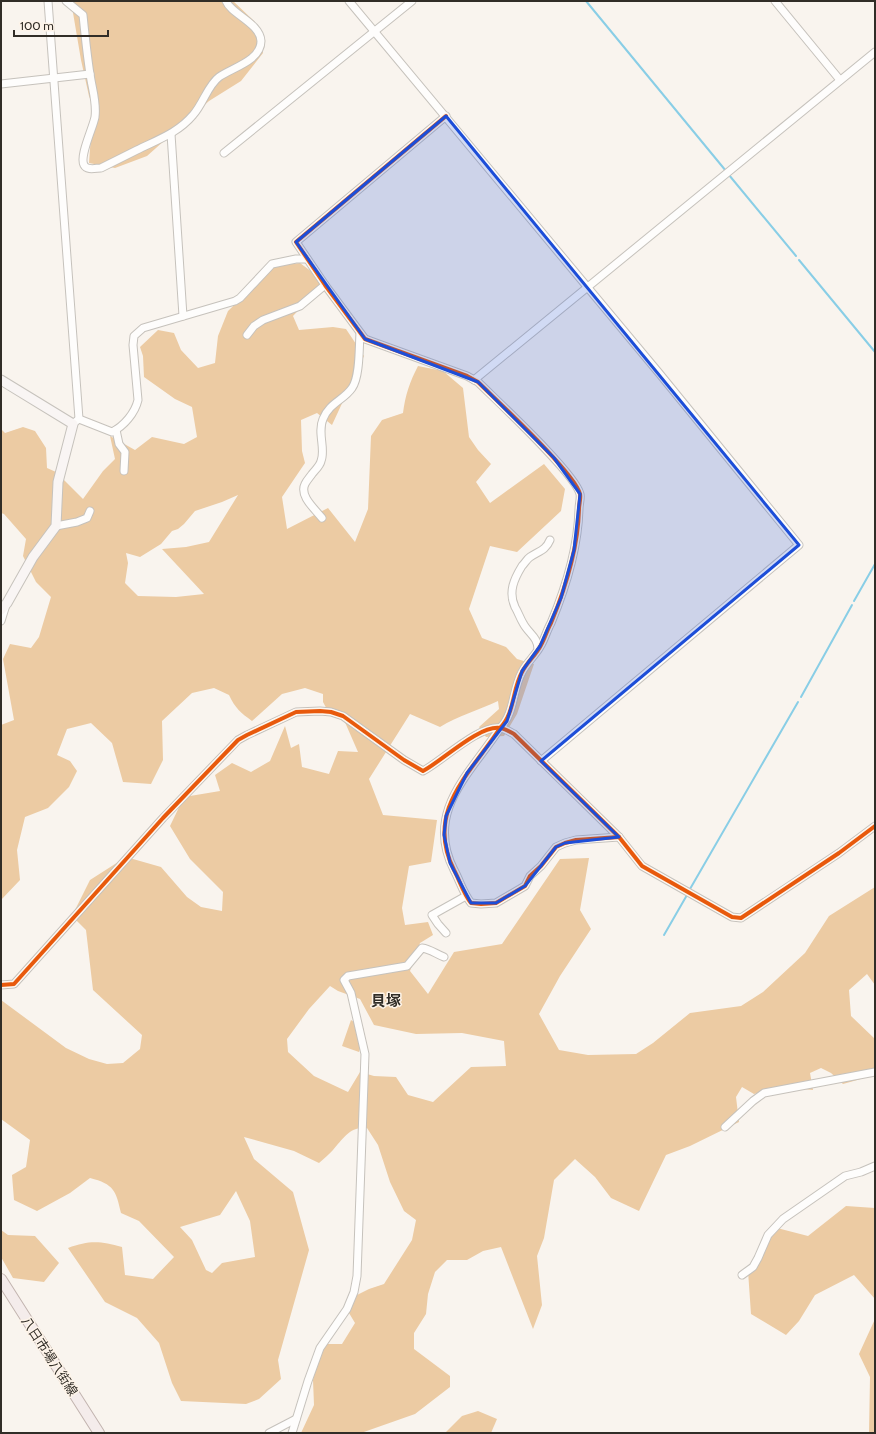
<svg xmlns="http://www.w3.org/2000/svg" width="876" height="1434" font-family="Cabin,'Noto Sans JP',sans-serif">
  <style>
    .forest { fill: #eccba3; fill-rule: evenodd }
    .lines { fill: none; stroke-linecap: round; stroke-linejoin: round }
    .stream { stroke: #89cee6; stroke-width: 2 }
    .street-casing { stroke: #c6c2bc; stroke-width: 9 }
    .secondary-casing { stroke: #c6c2bc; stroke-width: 11 }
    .primary-casing { stroke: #c2b4af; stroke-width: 12 }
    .street { stroke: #fefdfc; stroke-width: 7 }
    .secondary { stroke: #f9f5f4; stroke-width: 9 }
    .primary { stroke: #f4eceb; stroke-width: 10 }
    .cycleway-casing { stroke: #fef4e9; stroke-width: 6 }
    .cycleway { stroke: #e8590c; stroke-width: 4 }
    .marked { fill: #1d4ed8; fill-opacity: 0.2; stroke: #1d4ed8; stroke-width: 3; stroke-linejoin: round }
    .labels { text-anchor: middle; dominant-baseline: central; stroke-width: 3; stroke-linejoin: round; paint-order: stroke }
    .street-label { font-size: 13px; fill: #312d27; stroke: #fef4e9 }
    .quarter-label { font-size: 15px; font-weight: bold; fill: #312d27; stroke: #fef4e9 }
  </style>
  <rect width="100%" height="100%" fill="#f9f4ee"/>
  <g class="forest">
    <path d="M71,1h162l21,20 9,32 -22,28 -32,20 -62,55 -32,12 -26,-5 2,-28 5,-21 -7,-18 -8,-36z"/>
    <path d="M300,263l12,9 9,14 -28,30 6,14 34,-3 13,2 18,27 -32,69 -15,-12 -16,7 1,31 3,12 -23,34 5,32 41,-21 27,34 13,-33 3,-73 11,-16 21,-7c2,-17 7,-32 15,-47l25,5 20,17 6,49 9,13 13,14 -15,18 14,21 54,-39 21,25 -4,22 -44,41 -27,-6 -21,63 13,29 24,9 11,12 17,5 -17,50 -13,22 -18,1 -7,-10 20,-18 -1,-8c-19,9 -40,15 -58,26l-30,-13 -41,65 14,36 54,5 -6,42 -22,4 -7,42 3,17 23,-3 5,13 -13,8 -10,28 18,23 26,-42 48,-8 58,-85 29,-1 -9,52 11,19 -31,47 -21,38 20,36 29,5 48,-1 17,-11 37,-30 51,-7 22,-14 42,-39 24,-37 46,-29v98l-8,-11 -18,16 2,26 24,23v36l-32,9 -12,-11 -10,-5 -11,5 3,17 -31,-3 -28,7 -12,-7 -6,10 3,25 -49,24 -24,9 -27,56 -28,-13 -16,-21 -20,-18 -21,21 -10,58 -7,18 5,49 -9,24 -32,-82 -18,4 -16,9h-20l-12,12 -7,22 -2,20 -12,19v16l36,27v11l-35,27 -54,19h-60l13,-28 -1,-25 4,-20 10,-16h15l13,-21 -6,-10 4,-16 16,-8 15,-5 28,-44 4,-20 -12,-9 -14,-29 -12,-37 -11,-17c-17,-2 -24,11 -34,22 -4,4 -9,9 -14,13l-25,-12 -50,-14 10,22 39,33 16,58 -31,110 3,19 -22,20 -13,5 -65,-3 -9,-18 -13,-40 -22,-25 -32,-16 -37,-54c21,-8 33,-7 54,-1l3,28 28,4 21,-22 -35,-36 -18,-8c-5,-22 -7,-29 -31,-35l-20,15 -33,18 -23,-11 -2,-25 14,-8 4,-27 -29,-21v-119l65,48 23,11 18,5 16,-1 17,-14 2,-14 -49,-45 -7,-60 -14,-14 18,-36 36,-23 35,10 26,30 14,10 21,4 1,-19 -33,-33 -20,-33 14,-29 36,-6 -5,-16 17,-12 19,9 19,-11 15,-35 6,22 8,-4 3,23 27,7 9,-23 20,1 -14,-32 -14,-5 -7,-13v-8l-18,-6 -23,6 -30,27c-11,-8 -17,-13 -23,-26l-15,-7 -22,5 -30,28 1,39 -12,24 -28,-2 -11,-39 -21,-20 -24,6 -10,26 13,6 7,10 -8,16 -21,21 -23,9 -8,33 3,30 -19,20v-175l13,-5 -11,-61 7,-15 21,4 8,-11 12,-40 -15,-15 -13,-26 3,-17 -22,-25 -3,-1v-84l4,4 18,-6 12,4 11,17 1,20 9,4 27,27 20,-28 12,-12 -5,-23 25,14 17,-13 32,7 13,-7 -5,-30 -17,-8 -31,-22 -1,-21 -3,-9 18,-17 16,3 7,17 17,18 17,-5 3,-27 10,-25 47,-45zM238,495l-29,47 -23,5 -24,2 42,45 -28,3 -38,-1 -13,-13 3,-20 -2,-10 14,4 21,-13 11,-13 6,-2 6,-5 11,-13 27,-9zM330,986l8,5 22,8 14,26 42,9 46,-1 42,8 2,25 -35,1 -38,35 -25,-7 -12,-18 -22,-1 -14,-4 -12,20 -34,-16 -26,-24 -1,-13 22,-30zM236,1191l14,30 5,36 -33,6 -10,10 -6,-3 -14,-30 -12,-13 40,-12z"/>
    <path d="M351,1020l13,9v7l-5,16 -17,-6z"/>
    <path d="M846,1206l29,2v91l-21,-24 -39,20 -16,26 -13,14 -35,-21 -3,-43 29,-43 31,8z"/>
    <path d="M1,1230l7,5 27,1 24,27 -15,19 -31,-4 -12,-21z"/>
    <path d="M875,1319v114h-6l1,-56 -11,-23z"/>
    <path d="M478,1411l19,8 -6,14h-46l17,-17z"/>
  </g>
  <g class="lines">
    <g class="stream">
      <path d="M586,1l140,170"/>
      <path d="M729,175l67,81"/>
      <path d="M799,260l76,92"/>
      <path d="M854,601l21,-37"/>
      <path d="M801,697l51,-92"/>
      <path d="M690,889l108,-187"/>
      <path d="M664,935l23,-40"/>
    </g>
    <g class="street-casing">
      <g id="street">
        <path d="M48,1l31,418"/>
        <path d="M66,1l17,14c2,20 4,40 7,59 2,15 7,28 5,43 -2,11 -16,39 -11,48 3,6 12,3 17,3 12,-6 24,-12 36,-18 20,-10 41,-17 56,-35 10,-11 15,-30 26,-38 12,-9 42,-16 42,-36 -1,-18 -30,-27 -35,-40"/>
        <path d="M349,1l310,372 140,172 -258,216"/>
        <path d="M775,1l65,79"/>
        <path d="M1,84l89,-10"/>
        <path d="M446,116l-150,126 29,43 40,54 102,37 11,6c19,19 97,91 102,112 1,4 -1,10 -1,15 -1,40 -13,78 -28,114 -4,7 -6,15 -10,22 -5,10 -14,17 -19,27 -10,18 -7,41 -22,56 -29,45 -76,83 -46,142 6,11 9,23 17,33l10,1 15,-1 29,-17 5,-10 11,-10 15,-19 9,-4 11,-3 43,-3"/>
        <path d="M171,134l12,182"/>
        <path d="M224,153l188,-152"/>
        <path d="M247,335l7,-9 9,-6 37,-14 25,-21"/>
        <path d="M474,380l401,-328"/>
        <path d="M75,422l4,-3 33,13c12,-6 23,-19 26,-32l-5,-55 1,-9 9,-8 92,-27 5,-3 32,-34 24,-5h11"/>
        <path d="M116,430l3,14 6,8 -1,19"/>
        <path d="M322,518c-7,-9 -23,-22 -17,-34 2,-4 5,-7 7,-10 3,-4 8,-8 9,-13 5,-12 -4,-28 2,-42 6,-16 21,-19 29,-31 8,-11 7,-41 8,-55"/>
        <path d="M56,526l21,-4 10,-4 3,-7"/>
        <path d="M1,621l5,-16"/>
        <path d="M538,649c0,-12 -10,-16 -15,-26 -3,-5 -5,-11 -8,-16 -7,-15 -1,-28 7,-41 3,-3 5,-7 8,-9 9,-6 16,-7 20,-17"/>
        <path d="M446,933l-8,-9 -6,-9 34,-19"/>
        <path d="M1,985l13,-1 149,-166 75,-78 9,-5 49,-23 24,-1 11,1 12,4 61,44 19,11c19,-10 56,-46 77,-43 4,0 10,4 14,6l105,103 23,29 90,51 9,1 98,-65 36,-27"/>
        <path d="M725,1127l28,-26 11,-8 111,-21"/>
        <path d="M742,1275l11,-8 5,-9 10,-23 15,-16 62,-43 16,-4 14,-6"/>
        <path d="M269,1433l27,-14"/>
        <path d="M292,1433l16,-52 12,-33 27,-39 7,-17 3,-16 8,-222 -14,-61 -7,-13 4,-4 59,-10 15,-18c8,1 14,6 22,9"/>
      </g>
    </g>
    <g class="secondary-casing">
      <path id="secondary" d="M1,380l72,44 -15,58 -2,44 -23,31 -26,46 -6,7"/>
    </g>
    <g class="primary-casing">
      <path id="primary" d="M1,1279l98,154"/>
    </g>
    <use href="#street" class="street"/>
    <use href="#secondary" class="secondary"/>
    <use href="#primary" class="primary"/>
    <g class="cycleway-casing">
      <g id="cycleway">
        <path d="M446,116l-150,126 29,43 40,54 102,37 11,6c19,19 97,91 102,112 1,4 -1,10 -1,15 -1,40 -13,78 -28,114 -4,7 -6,15 -10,22 -5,10 -14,17 -19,27 -10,18 -7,41 -22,56 -29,45 -76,83 -46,142 6,11 9,23 17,33l10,1 15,-1 29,-17 5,-10 11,-10 15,-19 9,-4 11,-3 43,-3"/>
        <path d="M1,985l13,-1 149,-166 75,-78 9,-5 49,-23 24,-1 11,1 12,4 61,44 19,11c19,-10 56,-46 77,-43 4,0 10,4 14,6l105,103 23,29 90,51 9,1 98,-65 36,-27"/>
      </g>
    </g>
    <use href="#cycleway" class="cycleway"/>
  </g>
  <path class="marked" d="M446,116l353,429 -258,216 78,76 -54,6 -9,4 -31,39 -29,17h-25l-21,-40 -6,-28 2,-19 21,-43 40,-52 15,-50 18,-25 21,-48 13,-48 6,-56 -26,-36 -76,-76 -113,-43 -69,-97z"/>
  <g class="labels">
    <g class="street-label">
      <text transform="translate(50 1356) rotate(57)">八日市場八街線</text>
    </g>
    <g class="quarter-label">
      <text x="386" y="1001">貝塚</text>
    </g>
  </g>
  <rect width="876" height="1434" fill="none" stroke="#312d27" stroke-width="4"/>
  <path d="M14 30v6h94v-6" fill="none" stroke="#312d27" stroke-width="2"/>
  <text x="20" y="30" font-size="12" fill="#312d27" stroke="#fef4e9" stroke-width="3" paint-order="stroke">100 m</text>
</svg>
